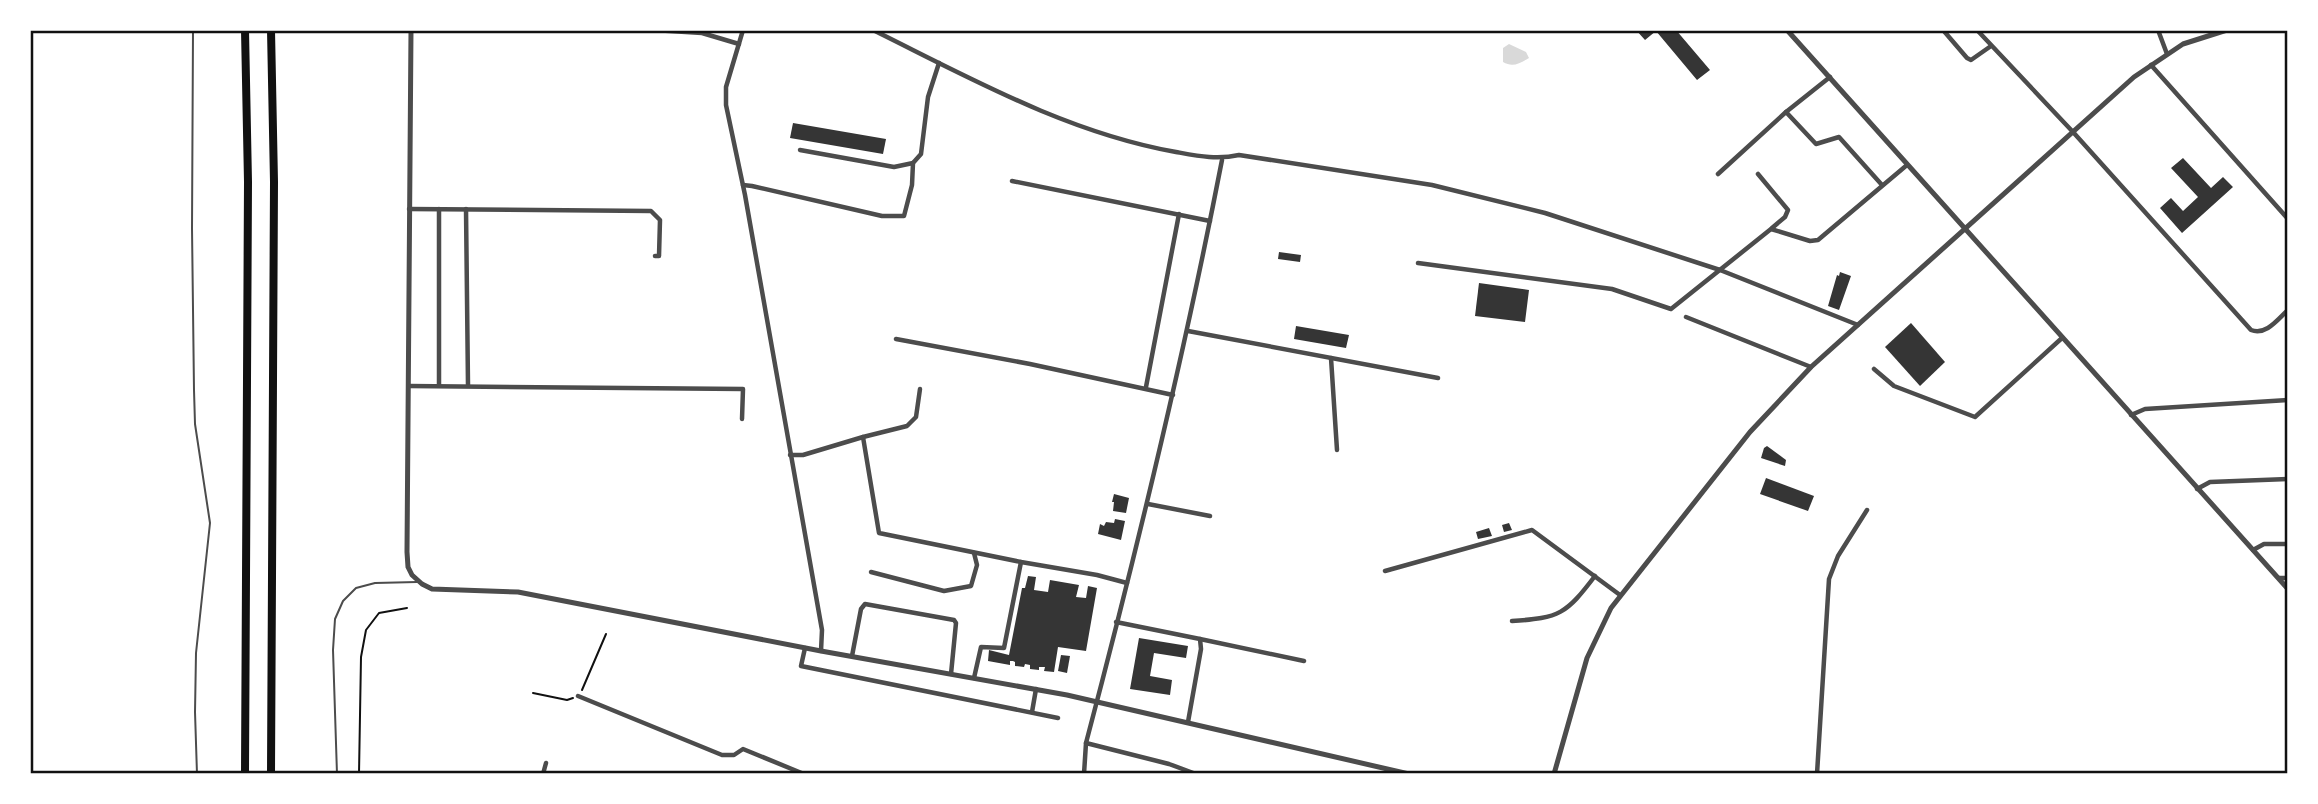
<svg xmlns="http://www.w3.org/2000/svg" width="2318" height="804" font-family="'Roboto Condensed',sans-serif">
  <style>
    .water { fill: #d9d9d9 }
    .building { fill: #353535 }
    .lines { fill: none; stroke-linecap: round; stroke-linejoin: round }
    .path { stroke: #111; stroke-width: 2 }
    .service { stroke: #4c4c4c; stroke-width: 2 }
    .minor { stroke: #4c4c4c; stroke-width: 4.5 }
    .tertiary { stroke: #4c4c4c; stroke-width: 5 }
    .motorway { stroke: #111; stroke-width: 8 }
    .neatline { fill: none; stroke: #111; stroke-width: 2.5 }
  </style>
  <rect width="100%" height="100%" fill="#fff"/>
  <path class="water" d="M1509,44l17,8 3,6c-9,5 -16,10 -26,4v-14z"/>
  <g class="building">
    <path d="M1636,30h40l34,40 -13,10 -41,-49 -11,9z"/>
    <path d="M793,123l93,16 -3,15 -93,-16z"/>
    <path d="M2183,158l28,30 12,-11 10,10 -51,46 -22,-25 11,-10 12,13 15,-14 -27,-29z"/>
    <path d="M1279,252l22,3 -1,7 -22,-3z"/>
    <path d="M1840,272l11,4 -12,34 -11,-4 9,-31 2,1z"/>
    <path d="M1479,283l50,7 -4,32 -50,-6z"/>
    <path d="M1911,323l34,39 -25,24 -35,-39z"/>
    <path d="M1296,326l53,9 -3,13 -52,-9z"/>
    <path d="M1767,446l19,14 -1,6 -24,-8 3,-10z"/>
    <path d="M1766,478l48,18 -6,15 -48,-17z"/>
    <path d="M1114,494l15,4 -3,15 -13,-2 1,-9h-2z"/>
    <path d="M1115,519l10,2 -4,19 -23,-6 2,-10 4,2 2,-4 8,1z"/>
    <path d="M1509,523l3,7 -8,2 -2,-7z"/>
    <path d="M1489,528l3,8 -14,3 -2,-7z"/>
    <path d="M1028,576l8,1 -2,13 14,2 2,-12 29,5 -3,12 10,1 2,-12 9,2 -11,63 -28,-4 -4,25 -10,-1 1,-4h-6v3l-9,-1v-4l-5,-1 -1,3 -9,-1v-4l-2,-1h-3v4l-22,-4 1,-11 20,5 13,-67h3z"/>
    <path d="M1139,638l49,8 -2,12 -32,-5 -4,23 22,4 -2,15 -40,-6z"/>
    <path d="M1061,655l9,1 -3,17 -9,-2z"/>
  </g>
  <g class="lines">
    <g class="path">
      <path d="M582,690l24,-56"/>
      <path d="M533,693l34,7 6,-2"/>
      <path d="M359,774l2,-117 5,-27 13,-17 28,-5"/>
    </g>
    <g class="service">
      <path d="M193,30l-1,198 2,162 1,34 15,99 -14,130 -1,59 2,62"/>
      <path d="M337,774l-4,-124 2,-31 8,-18 13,-13 19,-5 42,-1"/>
    </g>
    <g class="minor">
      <path d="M447,30h123"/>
      <path d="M653,30l49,3 37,11"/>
      <path d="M743,30l-17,57v18l19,90 77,435 -1,21"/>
      <path d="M873,30c97,48 195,103 303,122 22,4 41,8 63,3l193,30 113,28 175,57 138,55"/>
      <path d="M1943,30l24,28 4,2 20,-14"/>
      <path d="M1977,30l96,102 178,198c15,6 27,-11 37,-20"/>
      <path d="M2158,30l9,24"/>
      <path d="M2151,65l137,154"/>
      <path d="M1786,112l30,32 23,-7 43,48"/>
      <path d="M800,150l94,17 19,-4"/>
      <path d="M1718,174l68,-62 44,-35"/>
      <path d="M1758,174l30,36 -3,7 -13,11"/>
      <path d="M1012,181l198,40"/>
      <path d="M743,185l9,1 130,30h22l8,-31 1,-22 8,-9 7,-57 11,-34"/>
      <path d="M409,209l242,2 9,9 -1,36h-4"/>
      <path d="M466,209l2,176"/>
      <path d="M1418,263l194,26 59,20 100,-80 39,12 8,-1 89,-75"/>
      <path d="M1686,317l125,50"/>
      <path d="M1188,331l250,47"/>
      <path d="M896,339l134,25 143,31"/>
      <path d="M1331,358l6,92"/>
      <path d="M1874,369l20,17 81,31 87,-79"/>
      <path d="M439,385v-176"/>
      <path d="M409,386l334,3 -1,30"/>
      <path d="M1146,387l33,-173"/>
      <path d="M2131,415l14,-6 143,-9"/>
      <path d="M863,437l44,-11 9,-9 4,-28"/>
      <path d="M790,455h13l60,-18 16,96 142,29 76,13 30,8"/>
      <path d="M2197,489l13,-7 78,-3"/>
      <path d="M1148,504l62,12"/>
      <path d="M2253,550l11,-6h24"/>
      <path d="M1385,571l147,-41 88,65"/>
      <path d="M871,572l73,19 27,-5 6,-21 -3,-12"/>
      <path d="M2279,578h9"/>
      <path d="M1512,621c48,-3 54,-7 83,-45"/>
      <path d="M1116,622l84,17 1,10 -13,73"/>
      <path d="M1200,639l104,22"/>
      <path d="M805,648l-4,18 257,52"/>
      <path d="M852,656l9,-47 4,-5 89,16 2,3 -5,51"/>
      <path d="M974,678l7,-31 23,1 17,-86"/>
      <path d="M578,696l144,59h12l9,-6 61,25"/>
      <path d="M1032,712l4,-23"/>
      <path d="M1086,743l83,21 27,10"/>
      <path d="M543,774l3,-11"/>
      <path d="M1084,774l2,-31c51,-193 98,-387 136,-583"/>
      <path d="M1817,774l12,-195 9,-23 29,-46"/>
    </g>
    <g class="tertiary">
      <path d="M411,30l-4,522 1,15 4,8 10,9 10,5 86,3 303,59 246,44 342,79"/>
      <path d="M1787,30l501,559"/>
      <path d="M1554,774l33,-116 24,-50 139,-176 61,-65 323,-290 49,-33 44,-14"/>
    </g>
    <g class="motorway">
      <path d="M245,774l3,-592 -3,-152"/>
      <path d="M271,774l3,-592 -3,-152"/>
    </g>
  </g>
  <rect width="2318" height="804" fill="none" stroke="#ffffff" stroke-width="63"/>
  <rect x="32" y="32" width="2254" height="740" class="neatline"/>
</svg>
